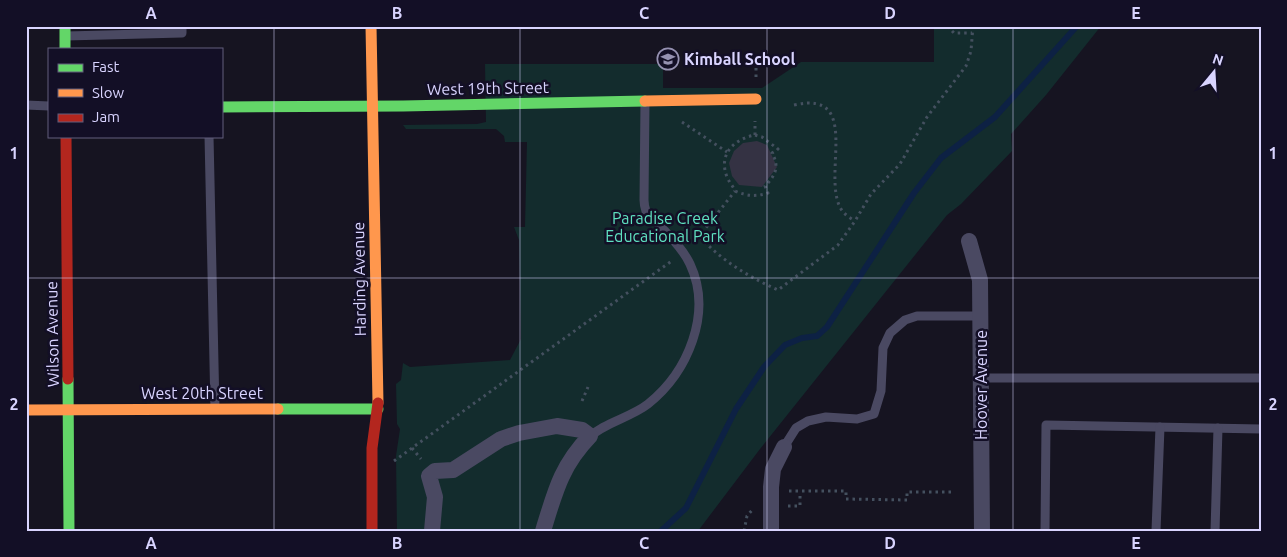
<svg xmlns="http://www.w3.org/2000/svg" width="1287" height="557" font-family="Ubuntu,sans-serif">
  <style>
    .green { fill: #132c2d }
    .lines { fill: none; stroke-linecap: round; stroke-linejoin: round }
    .stream { stroke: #0d2144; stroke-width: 6 }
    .building { fill: #343243 }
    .path { stroke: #44505f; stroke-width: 3; stroke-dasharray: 2.5 4; stroke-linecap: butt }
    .lane { stroke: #4a4962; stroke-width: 9 }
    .street { stroke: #4a4962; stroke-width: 16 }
    .fast { stroke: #63d668; stroke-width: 11 }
    .slow { stroke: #ff974d; stroke-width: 11 }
    .jam { stroke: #b3261e; stroke-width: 11 }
    .grid { fill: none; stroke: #d9d4ff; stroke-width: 1; stroke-opacity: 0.55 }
    .labels { text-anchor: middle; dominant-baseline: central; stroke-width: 5; stroke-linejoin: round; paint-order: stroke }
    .poi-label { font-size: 16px; font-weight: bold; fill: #d9d4ff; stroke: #130f26; text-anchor: start }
    .street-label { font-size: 16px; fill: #d9d4ff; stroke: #130f26 }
    .park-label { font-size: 16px; fill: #5fe0c0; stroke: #130f26 }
    .neatline { fill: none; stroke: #d9d4ff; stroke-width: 2 }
    .grid-label { font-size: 16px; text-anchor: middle; font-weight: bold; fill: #d9d4ff }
  </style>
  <rect width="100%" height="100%" fill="#161421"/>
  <path class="green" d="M934,26h167l-55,69 -35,39 1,17 -51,53 -14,11 -187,234 -62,82h-301l-1,-75 4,-27 -3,-5 -1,-40 5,-4 2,-17 7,4 100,-7 11,-21 -2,-99 -5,-13h11l2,-85h-22l-1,-6 -8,-7h-90l-3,-4 74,-1 9,-2 -1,-58h178v24h99l39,-26h133z"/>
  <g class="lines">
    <path class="stream" d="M661,531l25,-23 50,-99 28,-42 21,-22 17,-7 15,-2 10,-9 87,-134 27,-35 54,-41 82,-91"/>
  </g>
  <path class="building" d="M757,141l10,4 10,22 -15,20 -23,-2 -7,-9 -3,-13 5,-12 9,-8z"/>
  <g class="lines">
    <g class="path">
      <path d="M948,26l1,2 5,5h18"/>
      <path d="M756,77v-17"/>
      <path d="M794,105c69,-16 27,70 47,104 3,5 9,9 14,12"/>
      <path d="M682,122l45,30"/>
      <path d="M755,135l7,2 16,12 -6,4c8,14 3,23 -7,33l3,7c-13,4 -21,3 -33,-2 -2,-5 -6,-9 -8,-14 -9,-23 7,-38 28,-42z"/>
      <path d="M755,135v-14"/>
      <path d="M700,237c22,24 49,40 78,53l60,-45 17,-24 16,-27 29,-30 27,-47 39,-51 5,-15 2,-25"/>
      <path d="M694,243l41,-52"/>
      <path d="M582,401l6,-14"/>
      <path d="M412,448l9,11"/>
      <path d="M394,461l279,-201"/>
      <path d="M789,491h57v8l61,1v-8h48"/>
      <path d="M788,506h12v-14"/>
      <path d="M744,531l3,-15 6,-7"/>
    </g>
    <g class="lane">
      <path d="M66,36l116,-3v-7"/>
      <path d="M26,105l23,1"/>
      <path d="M209,136l6,273"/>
      <path d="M981,378h280"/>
      <path d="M588,438c17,-16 42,-20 60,-34 40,-32 65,-91 42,-140 -6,-13 -18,-26 -28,-36 -4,-6 -12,-11 -16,-17 -1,-3 -2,-8 -2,-11l1,-98"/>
      <path d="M784,447l12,-19 12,-7 18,-4 31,2 17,-5 7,-23 2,-43 7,-15 15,-13 12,-4h64"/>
      <path d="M1045,531l1,-106 215,4"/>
      <path d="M1156,531l4,-104"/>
      <path d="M1215,531l3,-103"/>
    </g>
    <g class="street">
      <path d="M969,241l11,39 2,251"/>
      <path d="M432,531l3,-34 -6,-21 6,-5 18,-1 48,-31 18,-6 38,-7 25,4 8,6c-29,30 -35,56 -47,95"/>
      <path d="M771,531v-44l2,-18 11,-22"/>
    </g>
    <g class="fast">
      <path d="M65,26v23"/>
      <path d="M221,107l182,-1 242,-5"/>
      <path d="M68,379l1,152"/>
      <path d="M278,409h100"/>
    </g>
    <g class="slow">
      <path d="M371,26l7,377"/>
      <path d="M645,101l111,-2"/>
      <path d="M26,410l252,-1"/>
    </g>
    <g class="jam">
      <path d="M66,136l2,243"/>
      <path d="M372,531v-83l6,-45"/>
    </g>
  </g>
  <path class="grid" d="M274,26v505M520,26v505M767,26v505M1013,26v505M26,278h1235"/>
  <defs>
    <g id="school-ring" transform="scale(1.125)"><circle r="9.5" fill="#130f26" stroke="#9591b1" stroke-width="1.5"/><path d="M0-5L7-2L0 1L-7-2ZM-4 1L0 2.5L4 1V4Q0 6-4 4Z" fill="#9591b1"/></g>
  </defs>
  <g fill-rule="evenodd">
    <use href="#school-ring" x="668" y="59"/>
  </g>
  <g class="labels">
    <g class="poi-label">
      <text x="684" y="59">Kimball School</text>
    </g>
    <g class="street-label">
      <text transform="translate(488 88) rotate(-1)">West 19th Street</text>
      <text transform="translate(359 279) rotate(-91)">Harding Avenue</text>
      <text transform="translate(52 334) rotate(-91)">Wilson Avenue</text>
      <text transform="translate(981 385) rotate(-90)">Hoover Avenue</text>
      <text x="202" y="393">West 20th Street</text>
    </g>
    <g class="park-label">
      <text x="665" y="218">Paradise Creek<tspan x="665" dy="18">Educational Park</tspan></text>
    </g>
  </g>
  <rect width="1287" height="557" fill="none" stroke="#130f26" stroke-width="55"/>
  <rect x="48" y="48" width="175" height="90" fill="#130f26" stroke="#625e7d"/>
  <rect x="58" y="64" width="25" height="8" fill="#63d668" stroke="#625e7d"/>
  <text x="92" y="72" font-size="15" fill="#d9d4ff">Fast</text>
  <rect x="58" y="89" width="25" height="8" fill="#ff974d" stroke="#625e7d"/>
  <text x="92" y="98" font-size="15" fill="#d9d4ff">Slow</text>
  <rect x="58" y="114" width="25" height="8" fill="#b3261e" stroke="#625e7d"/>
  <text x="92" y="122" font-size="15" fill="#d9d4ff">Jam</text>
  <g transform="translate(1214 72) rotate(18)" stroke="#130f26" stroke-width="4" paint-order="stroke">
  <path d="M0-4L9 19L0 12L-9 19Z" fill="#d9d4ff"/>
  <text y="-8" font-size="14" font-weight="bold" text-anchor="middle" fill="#d9d4ff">N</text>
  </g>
  <rect x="28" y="28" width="1232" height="502" class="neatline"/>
  <g class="grid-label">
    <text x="151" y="19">A</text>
    <text x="397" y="19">B</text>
    <text x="644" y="19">C</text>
    <text x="890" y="19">D</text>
    <text x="1136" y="19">E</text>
    <text x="14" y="159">1</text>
    <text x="1273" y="159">1</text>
    <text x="14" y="410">2</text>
    <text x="1273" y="410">2</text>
    <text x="151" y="549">A</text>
    <text x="397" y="549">B</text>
    <text x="644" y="549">C</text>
    <text x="890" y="549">D</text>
    <text x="1136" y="549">E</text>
  </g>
</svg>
